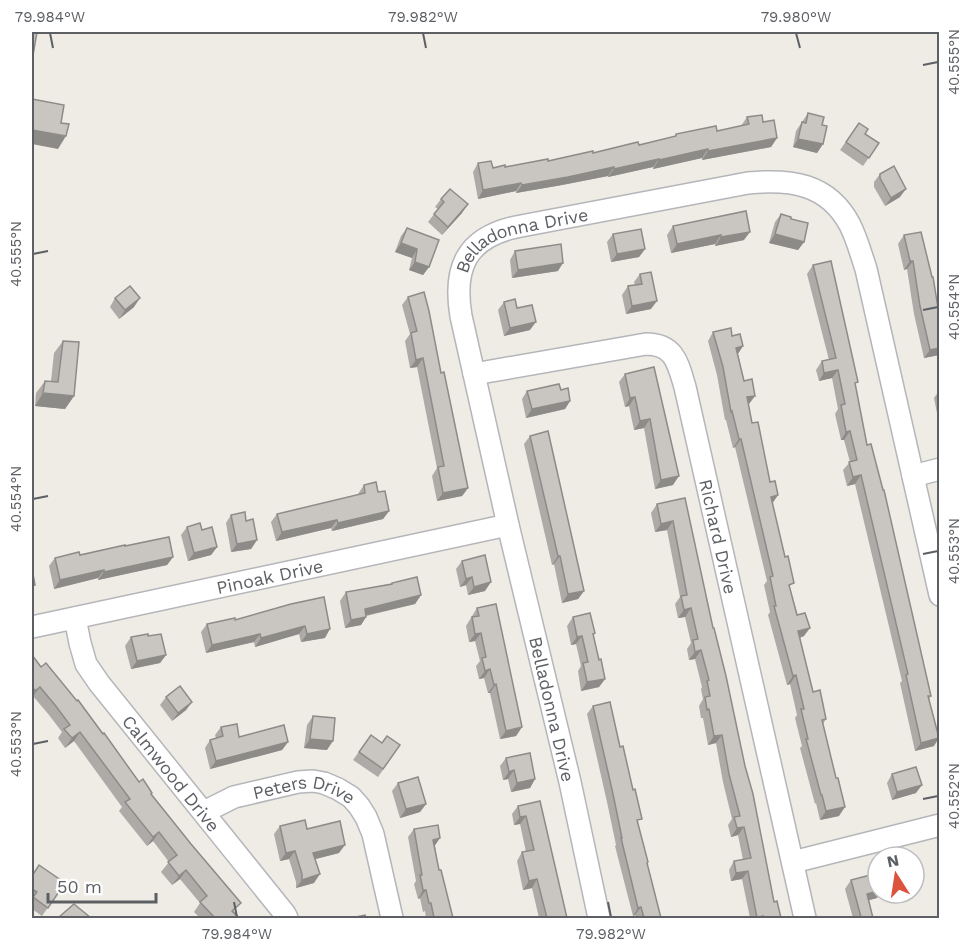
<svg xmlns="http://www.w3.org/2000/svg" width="971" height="950" font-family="'Work Sans',sans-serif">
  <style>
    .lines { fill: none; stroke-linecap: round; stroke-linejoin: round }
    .minor-casing { stroke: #b5b6ba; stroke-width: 24 }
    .minor { stroke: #fff; stroke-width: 21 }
    .wall { fill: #adaaa7 }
    .shaded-wall { fill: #8d8b88 }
    .building { fill: #c9c6c2; stroke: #8d8b88; stroke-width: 1.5 }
    .ticks { fill: none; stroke: #5c5f64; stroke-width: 2 }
    .labels { text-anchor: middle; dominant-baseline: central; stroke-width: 4.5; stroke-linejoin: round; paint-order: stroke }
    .street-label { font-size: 18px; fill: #5c5f64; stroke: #fff }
    .neatline { fill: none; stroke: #5c5f64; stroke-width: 2 }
    .ticks-label { font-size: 15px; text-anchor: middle; fill: #5c5f64 }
  </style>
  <rect width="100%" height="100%" fill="#eeece4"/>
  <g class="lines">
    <g class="minor-casing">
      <g id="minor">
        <path id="s1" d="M474,374l172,-30c29,0 32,20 39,43l120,531"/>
        <path d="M913,476l27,-7"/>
        <path id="s2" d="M75,618l5,25 6,21 13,19 186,231 2,4"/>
        <path id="s3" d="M32,627l476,-102"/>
        <path id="s4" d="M204,812l30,-15 64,-15 15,-1 11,2 14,6 13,8 8,9 7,11 7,17 19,84"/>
        <path d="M793,862l147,-37"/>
        <path id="s5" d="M599,918l-29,-136 -62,-257 -47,-209c-8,-48 5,-78 55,-89l232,-44c42,-4 80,0 102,42 7,14 11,29 16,44l74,326"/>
      </g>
    </g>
    <use href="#minor" class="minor"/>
  </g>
  <g class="wall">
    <path d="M808,113l14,12 1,19 -6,9 -24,-6 3,-16z"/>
    <path d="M747,117l16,5 14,16 -6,9 -69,13v-2l-49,11v-2l-45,10v-1l-46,9 -46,8v-2l-38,8 -5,-27 5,-9 15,5 12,-1 43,-6 91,-16 35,-8 2,-3 41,-3 24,-5z"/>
    <path d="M859,123l6,11 14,9 -16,23 -23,-16z"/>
    <path d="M880,174l20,23 -15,9 -11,-19v-5z"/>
    <path d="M441,199l21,14 -20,22 -14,-13 10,-13 -3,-2z"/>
    <path d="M781,214l10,5 13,23 -6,8 -29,-7 6,-21z"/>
    <path d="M673,226l71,14 -29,6v-2l-44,9 -4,-18z"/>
    <path d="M407,228l22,39 -6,8 -14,-5 3,-12 -17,-6 6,-16z"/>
    <path d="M613,234l32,15 -6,8 -28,5 -4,-20z"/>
    <path d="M904,235l35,79v41l-15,3 -10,-44 -7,-45 -3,1 -6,-26z"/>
    <path d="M515,251l43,20 -46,7 -2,-18z"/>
    <path d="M813,265l42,121 12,59 64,251 -2,3 5,47 -19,5 -15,-68 2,-2 -47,-197 -8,2 -4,-16 7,-8 -6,-22h-3l-6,-26 3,-5 -6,-31 -13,3 -3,-11 6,-9 7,-1 -22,-86z"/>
    <path d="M640,274l11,35 -25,5 -4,-19 6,-9 7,-1 -1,-3z"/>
    <path d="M408,297l33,76 27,115 -6,8 -25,5 -5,-25 5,-8 -20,-101 -7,1 -5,-27 5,-7 -8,-29z"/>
    <path d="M115,298l19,9 -15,12 -9,-12z"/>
    <path d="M504,302l13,6 13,22 -26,6 -6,-26z"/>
    <path d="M713,332l19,4 11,10 -5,8 6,27 11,15 -7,8 4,19 18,59 8,13 -6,8 18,86 14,47 -4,2 13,54 13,27 -3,5 16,92 -19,4 -4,-17 -1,1 -15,-56 2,-2 -7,-28 2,-3 -7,-31 -3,1 -19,-70 2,-3 -6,-27 3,-4 -32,-134 -2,1 -7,-28h-1l-8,-45 -9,-34z"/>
    <path d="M63,341l11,55 -9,13 -30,-3 1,-13 9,-12h6l3,-28z"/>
    <path d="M654,367l19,118 -18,4 -11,-61 -10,2 -5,-24 -4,1 -6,-25 6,-8z"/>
    <path d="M561,390l9,11 -5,8 -39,9 -4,-19 5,-8z"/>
    <path d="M939,391v32l-5,-25z"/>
    <path d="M530,436l54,155 -6,8 -16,4 -8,-39 -2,1 -28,-121z"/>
    <path d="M364,485l14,7 11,19 -6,8 -51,12 -1,-3 -55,13 -5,-19 6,-8 81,-19v-1z"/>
    <path d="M685,498l28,130 61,274 7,16h-31l-8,-39 -11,2 -2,-11 5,-9 9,-1 -5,-25 -7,2 -3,-12 4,-6 -9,-37 -7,-39 -8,2 -5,-27h-2l-2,-12 4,-7 -2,-10 1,-2 -7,-28 -6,1 -2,-11 4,-6 -6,-26 -7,1 -3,-14 5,-7 -13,-67 -12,2 -4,-19 6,-9z"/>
    <path d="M231,515l15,6 11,19 -6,9 -20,3 -5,-29z"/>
    <path d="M187,527l15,3 15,17 -6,8 -23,6 -7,-26z"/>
    <path d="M125,546l48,11 -6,8 -69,15v-2l-44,11 -5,-23 6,-8 25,-3z"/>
    <path d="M462,561l23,30 -17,4 -2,-10 -6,2 -4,-18z"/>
    <path d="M392,583l29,12 -6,9 -49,12v1l-5,8 -16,3 -5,-27 6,-9 44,-8z"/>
    <path d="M291,604l34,34 -24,4 -2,-8 -44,13 -1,-5 -48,11 -5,-21 6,-8 28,-4z"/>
    <path d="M477,608l45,119 -6,9 -16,3 -10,-46h-2l-4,-15 -5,1 -3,-13 4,-5 -5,-20 -6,1 -3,-16z"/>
    <path d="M573,617l22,16 -2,3 6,24 6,19 -6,8 -18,4 -3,-20 3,-5 -5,-22 -5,1 -4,-19z"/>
    <path d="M131,637l35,18 -6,8 -29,6 -6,-23z"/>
    <path d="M32,655l9,12 62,67 36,48 12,13 88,123h-39l-6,-6 6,-9 -20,-24 -8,6 -11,-13 8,-10 -16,-21 -6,5 -28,-35 3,-4 -48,-66 -9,7 -7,-10 4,-6 -13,-17 -16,-19 -1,2z"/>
    <path d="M166,697l26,5 -6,8 -14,11 -12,-16z"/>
    <path d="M593,706l27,41 18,77 10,38 -1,2 14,54h-25l-1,-3 -2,1 -18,-70 1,-1 -9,-43 -20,-88z"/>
    <path d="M313,716l14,34 -23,-2 3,-23z"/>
    <path d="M221,727l18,10 49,5 -6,8 -72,19 -5,-21 5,-8 6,-2 -1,-3z"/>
    <path d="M371,735l11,8 18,2 -22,32 -25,-17z"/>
    <path d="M506,758l29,21 -5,9 -19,4 -3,-13 -5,1 -3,-14z"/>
    <path d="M892,774l24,19 -24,7 -5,-17z"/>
    <path d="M398,783l28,21 -6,8 -20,6 -8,-27z"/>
    <path d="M540,801l27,117h-28l-7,-30 -9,2 -6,-29 5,-9h4l-6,-28 -6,1 -2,-11 6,-8z"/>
    <path d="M280,826l59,27 -24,6 -1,24 -18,5v-6l-7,-23 -9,2 -6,-27z"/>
    <path d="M414,829l21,17 4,24 14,48h-27l-1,-7 -2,1 -3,-14 -2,1 -4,-15 2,-3 -8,-44z"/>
    <path d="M32,876l33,7 -23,33 -10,-7z"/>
    <path d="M851,880l26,18 -8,2 4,18h-20l-8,-29z"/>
  </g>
  <g class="shaded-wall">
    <path d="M32,130l34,6 -8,13 -26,-5z"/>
    <path d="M777,138l-6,9 -69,13 6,-9z"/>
    <path d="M798,139l25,5 -6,9 -24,-6z"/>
    <path d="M708,149l-6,9 -49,11 6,-9z"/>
    <path d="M659,159l-6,8 -45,10 6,-8z"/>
    <path d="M614,167l-6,9 -46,9 -46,8 6,-8z"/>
    <path d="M521,183l-5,8 -38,8 5,-9z"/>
    <path d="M906,189l-6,8 -15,9 6,-8z"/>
    <path d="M468,204l-6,9 -20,22 6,-8z"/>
    <path d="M750,232l-6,8 -29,6 6,-9z"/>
    <path d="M775,234l29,8 -6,8 -29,-7z"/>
    <path d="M721,235l-6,9 -44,9 6,-9z"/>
    <path d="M401,243l16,6 -5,9 -17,-6z"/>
    <path d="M645,249l-6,8 -28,5 6,-8z"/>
    <path d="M910,261h3l-6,8 -3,1z"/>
    <path d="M415,262l14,5 -6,8 -14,-5z"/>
    <path d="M563,263l-5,8 -46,7 6,-8z"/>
    <path d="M140,298l-6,9 -15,12 6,-9z"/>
    <path d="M657,301l-6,8 -25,5 6,-8z"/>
    <path d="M536,322l-6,8 -26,6 6,-8z"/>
    <path d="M743,346l-6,9 -1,-7z"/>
    <path d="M939,348v7l-15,3 6,-8z"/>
    <path d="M423,358l-6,9 -7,1 6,-8z"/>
    <path d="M838,370l-6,8 -13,3 5,-8z"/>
    <path d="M43,393l31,3 -9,13 -30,-3z"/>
    <path d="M755,396l-6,8 -8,1 6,-8z"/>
    <path d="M635,397l-6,9 -4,1 5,-9z"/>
    <path d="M570,401l-5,8 -39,9 6,-9z"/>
    <path d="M650,419l-6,9 -10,2 6,-9z"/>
    <path d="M850,431l-6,9h-3l5,-8z"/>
    <path d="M739,439h2l-6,8 -2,1z"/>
    <path d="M861,475l-6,9 -8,2 6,-9z"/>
    <path d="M679,476l-6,9 -18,4 6,-9z"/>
    <path d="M468,488l-6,8 -25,5 6,-8z"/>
    <path d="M778,495l-6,9 -1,-7z"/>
    <path d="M389,511l-6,8 -51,12 6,-8z"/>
    <path d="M337,520l-6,8 -55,13 6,-9z"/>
    <path d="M673,521l-6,9 -12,2 6,-8z"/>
    <path d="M257,540l-6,9 -20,3 6,-8z"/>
    <path d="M217,547l-6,8 -23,6 6,-8z"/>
    <path d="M558,556h2l-6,8 -2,1z"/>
    <path d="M173,557l-6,8 -69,15 6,-8z"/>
    <path d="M104,570l-6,8 -44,11 6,-9z"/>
    <path d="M472,577l-6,8 -6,2 6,-8z"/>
    <path d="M491,582l-6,9 -17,4 6,-8z"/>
    <path d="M584,591l-6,8 -16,4 6,-9z"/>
    <path d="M421,595l-6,9 -56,13 6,-8z"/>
    <path d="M691,608l-6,9 -7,1 6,-8z"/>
    <path d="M366,617l-5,8 -16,3 6,-8z"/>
    <path d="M305,626l-6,8 -44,13 6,-9z"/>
    <path d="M810,628l-6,8 -12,4 6,-9z"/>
    <path d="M330,629l-5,9 -24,4 6,-8z"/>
    <path d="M481,633l-6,8 -6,1 6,-8z"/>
    <path d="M260,634l-6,8 -48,11 6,-8z"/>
    <path d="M582,636l-6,8 -5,1 6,-8z"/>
    <path d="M701,650l-6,9 -6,1 6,-8z"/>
    <path d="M166,655l-6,8 -29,6 6,-8z"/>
    <path d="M490,669l-6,9 -5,1 6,-8z"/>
    <path d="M796,675l-6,9 -3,1 6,-9z"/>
    <path d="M605,679l-6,8 -18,4 6,-9z"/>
    <path d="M496,684l-6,9h-2l6,-8z"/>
    <path d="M40,687l-7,9 -1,2 3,-7z"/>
    <path d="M192,702l-6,8 -14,11 6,-8z"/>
    <path d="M522,727l-6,9 -16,3 6,-8z"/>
    <path d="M80,732l-6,9 -9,7 7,-10z"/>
    <path d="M722,735l-6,8 -8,2 6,-9z"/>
    <path d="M939,738l-5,8 -19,5 6,-8z"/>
    <path d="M310,739l23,2 -6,9 -23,-2z"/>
    <path d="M288,742l-6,8 -72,19 6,-8z"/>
    <path d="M514,770l-6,9 -5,1 6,-8z"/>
    <path d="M535,779l-5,9 -19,4 6,-9z"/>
    <path d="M922,785l-6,8 -24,7 5,-8z"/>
    <path d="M426,804l-6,8 -20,6 6,-9z"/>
    <path d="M845,807l-6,9 -19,4 6,-9z"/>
    <path d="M526,816l-6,8 -6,1 6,-8z"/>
    <path d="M744,827l-6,8 -7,2 6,-9z"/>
    <path d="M159,832l-6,9 -6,5 6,-9z"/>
    <path d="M440,838l-6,9 -1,-7z"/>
    <path d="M345,845l-6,8 -31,8 5,-8z"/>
    <path d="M295,851l-6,8 -9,2 6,-8z"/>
    <path d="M186,870l-6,9 -8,6 7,-9z"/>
    <path d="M748,871l-6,8 -11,2 5,-8z"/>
    <path d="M320,874l-6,9 -18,5 6,-8z"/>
    <path d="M537,879l-5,9 -9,2 6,-9z"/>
    <path d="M423,890h3l-6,8 -2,1z"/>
    <path d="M878,891v2h2l-3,5 -15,4 5,-8z"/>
    <path d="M641,907l-6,8 -2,1 5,-8z"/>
  </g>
  <g class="building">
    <path d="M32,32h5l-5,29z"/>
    <path d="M32,99l32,6 -3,18 8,1 -3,12 -34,-6z"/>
    <path d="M808,113l16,4 -2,8 5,1 -4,18 -25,-5 4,-17 4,1z"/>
    <path d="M762,115l1,7 11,-2 3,18 -69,13v-2l-49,11v-1l-45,10v-2l-46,10 -46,8 -1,-2 -38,7 -5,-27 13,-2 2,7 12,-3v2l43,-8v2l45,-10v2l45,-11 1,3 37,-9v-2l40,-8 1,5 32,-7 -2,-7z"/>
    <path d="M859,123l9,6 -3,5 14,9 -10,15 -23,-16z"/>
    <path d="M894,166l12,23 -15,9 -11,-20v-4z"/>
    <path d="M450,189l18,15 -20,23 -14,-13 10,-12 -3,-3z"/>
    <path d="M746,211l4,21 -29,5v-2l-44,9 -4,-18z"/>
    <path d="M781,214l10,3v2l17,4 -4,19 -29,-8z"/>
    <path d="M407,228l32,12 -10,27 -14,-5 2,-13 -16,-6z"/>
    <path d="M641,229l4,20 -28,5 -4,-20z"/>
    <path d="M921,232l11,45h1l6,37v34l-9,2 -10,-44 -7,-45h-3l-6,-26z"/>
    <path d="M561,244l2,19 -45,7 -3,-19z"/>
    <path d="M831,261l27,121 -3,1 12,62 4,-1 12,46h1l47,206h-3l11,42 -18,5 -15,-68 2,-1 -47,-199 -8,2 -4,-15 8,-2 -7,-29 -4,1 -5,-27 4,-1 -7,-34 -14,3 -2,-12 14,-3 -23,-93z"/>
    <path d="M651,272l6,29 -25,5 -4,-20 14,-2 -2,-10z"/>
    <path d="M130,286l10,12 -15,12 -10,-12z"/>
    <path d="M424,292l5,19 12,62 3,-1 24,116 -25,5 -5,-26 6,-1 -21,-108 -7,2 -5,-27 6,-2 -9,-34z"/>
    <path d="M515,299l2,9 15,-3 4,17 -26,6 -6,-26z"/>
    <path d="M731,328l1,8 8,-2 3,12 -7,2 8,33 8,-2 3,17 -8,1 5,26 6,-1 12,60 5,-1 3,14 -7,2 14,60 3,-1 6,27 -5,2 8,30 8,-2 5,15 -12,3 15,61 7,-2 6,29 -4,1 14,58h2l7,29 -19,4 -4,-16h-1l-15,-56h2l-7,-30h3l-8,-34 -3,1 -19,-70h2l-6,-29 3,-1 -32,-137h-2l-7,-28 -1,1 -8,-45 -10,-35z"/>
    <path d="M63,341l16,1 -5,54 -31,-3 2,-12 13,1z"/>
    <path d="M654,367l25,109 -18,4 -11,-61 -10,2 -5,-24 -5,1 -5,-24z"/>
    <path d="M559,384l2,6 7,-2 2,13 -38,8 -5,-18z"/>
    <path d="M548,431l36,160 -16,3 -8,-38h-2l-28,-120z"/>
    <path d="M376,482l2,10 7,-1 4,20 -51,12 -1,-3 -55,12 -5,-18 88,-21 -1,-8z"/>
    <path d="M685,498l28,130h1l12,48 19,90 8,28 21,108 3,-1 4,17h-17l-1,-2 -6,2 -9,-47 -12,2 -2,-12 17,-3 -7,-31 -7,1 -3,-11 6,-1 -11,-42 -7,-39 -8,1 -5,-27 -2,1 -2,-13 5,-1 -3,-15 2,-1 -8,-30 -6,2 -2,-12 5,-1 -7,-31 -7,2 -3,-14 6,-1 -14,-74 -12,3 -4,-20z"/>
    <path d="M245,512l1,9 7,-2 4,21 -20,4 -6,-29z"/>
    <path d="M200,523l2,7 10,-3 5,20 -23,6 -7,-26z"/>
    <path d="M169,537l4,20 -69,15v-2l-44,10 -5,-22 24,-6 1,3 45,-10v1z"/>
    <path d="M485,555l6,27 -17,5 -2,-10 -6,2 -4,-18z"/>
    <path d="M32,569l3,16 -3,1z"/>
    <path d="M417,577l4,18 -56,14 1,8 -15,3 -5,-28 46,-8v-1z"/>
    <path d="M324,597l6,32 -23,5 -2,-8 -44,12 -1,-4 -48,11 -5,-21 28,-6v2l56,-16z"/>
    <path d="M496,604l26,123 -16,4 -10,-47 -2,1 -4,-16 -5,2 -3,-13 4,-1 -5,-24 -6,1 -3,-17 7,-1 -2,-8z"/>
    <path d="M590,613l5,20 -2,1 6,26 2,-1 4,20 -18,3 -4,-19 5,-1 -6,-26 -5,1 -4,-20z"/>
    <path d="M148,634v2l13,-2 5,21 -29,6 -6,-24z"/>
    <path d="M32,655l9,12 5,-4 31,38 1,-1 25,34 1,-1 35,49 4,-3 9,14 -1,1 40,50 50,59 -9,8 7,7h-24l-15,-16 7,-6 -21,-26 -7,6 -11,-14 9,-7 -18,-23 -6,5 -28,-35 5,-3 -50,-67 -8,6 -8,-9 6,-4 -15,-20 -15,-18 -5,4 -3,-5z"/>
    <path d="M180,686l12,16 -14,11 -12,-16z"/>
    <path d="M610,702l10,45 3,-1 10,44 2,-1 7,30 -5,1 11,42 -1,1 14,55h-17l-3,-11 -3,1 -17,-70h1l-9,-44 -20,-88z"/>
    <path d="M313,716l22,2 -2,23 -23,-2z"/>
    <path d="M237,724l2,13 45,-12 4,17 -72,19 -6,-21 13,-4 -2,-9z"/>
    <path d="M371,735l11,8 5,-7 13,9 -17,24 -24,-17z"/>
    <path d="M530,753l5,26 -18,4 -3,-13 -5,2 -3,-14z"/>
    <path d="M916,767l6,18 -25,7 -5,-18z"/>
    <path d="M418,777l8,27 -20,5 -8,-26z"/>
    <path d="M540,801l27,117h-20l-10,-39 -8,2 -7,-29 12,-2 -8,-34 -6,1 -2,-11z"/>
    <path d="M305,820l2,9 33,-8 5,24 -32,8 7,21 -18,6v-6l-7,-23 -9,2 -6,-27z"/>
    <path d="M438,825l2,13 -7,2 6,30h2l12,48h-19l-3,-15h-2l-3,-13h-3l-3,-15h2l-8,-46z"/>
    <path d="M39,865l26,18 -17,25 -15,-11 4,-5 -5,-3v-13z"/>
    <path d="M878,873v18l-11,3 6,24h-17l5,-1 -10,-37z"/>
    <path d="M74,904l17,14h-30l-2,-1z"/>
    <path d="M365,915l1,3h-15z"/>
  </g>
  <path class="ticks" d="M50,33l3,15M423,33l3,15M796,33l4,15M923,65l15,-3M33,254l15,-3M923,310l15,-3M33,499l15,-3M923,554l15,-3M33,744l15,-3M923,799l15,-3M234,902l3,15M608,902l3,15"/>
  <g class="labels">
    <g class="street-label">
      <text stroke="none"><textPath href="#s5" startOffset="736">Belladonna Drive</textPath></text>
      <text stroke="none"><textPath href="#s1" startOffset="392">Richard Drive</textPath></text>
      <text stroke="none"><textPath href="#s3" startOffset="243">Pinoak Drive</textPath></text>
      <text transform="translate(552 709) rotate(77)">Belladonna Drive</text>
      <text stroke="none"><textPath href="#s2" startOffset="186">Calmwood Drive</textPath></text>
      <text stroke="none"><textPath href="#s4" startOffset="106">Peters Drive</textPath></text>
    </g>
  </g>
  <rect width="971" height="950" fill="none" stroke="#ffffff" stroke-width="66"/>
  <g transform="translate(896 875) rotate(348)"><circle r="28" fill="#ffffff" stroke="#bebfc1" stroke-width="1.5"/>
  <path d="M0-4.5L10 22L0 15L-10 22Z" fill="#dc523c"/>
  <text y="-9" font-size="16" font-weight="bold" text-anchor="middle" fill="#5c5f64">N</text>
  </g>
  <path d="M48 893v9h108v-9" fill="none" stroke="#5c5f64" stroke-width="3"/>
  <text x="57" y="893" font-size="18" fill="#5c5f64" stroke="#ffffff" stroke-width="4.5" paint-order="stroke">50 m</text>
  <rect x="33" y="33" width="905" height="884" class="neatline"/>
  <g class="ticks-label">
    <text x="50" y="22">79.984°W</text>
    <text x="423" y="22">79.982°W</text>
    <text x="796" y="22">79.980°W</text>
    <text transform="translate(954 62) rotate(-90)" y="5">40.555°N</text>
    <text transform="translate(16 254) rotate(-90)" y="5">40.555°N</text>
    <text transform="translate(954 307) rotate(-90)" y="5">40.554°N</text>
    <text transform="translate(16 499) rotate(-90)" y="5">40.554°N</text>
    <text transform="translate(954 551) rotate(-90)" y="5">40.553°N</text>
    <text transform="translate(16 744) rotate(-90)" y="5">40.553°N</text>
    <text transform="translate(954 796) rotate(-90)" y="5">40.552°N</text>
    <text x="237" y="939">79.984°W</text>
    <text x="611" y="939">79.982°W</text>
  </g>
</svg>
